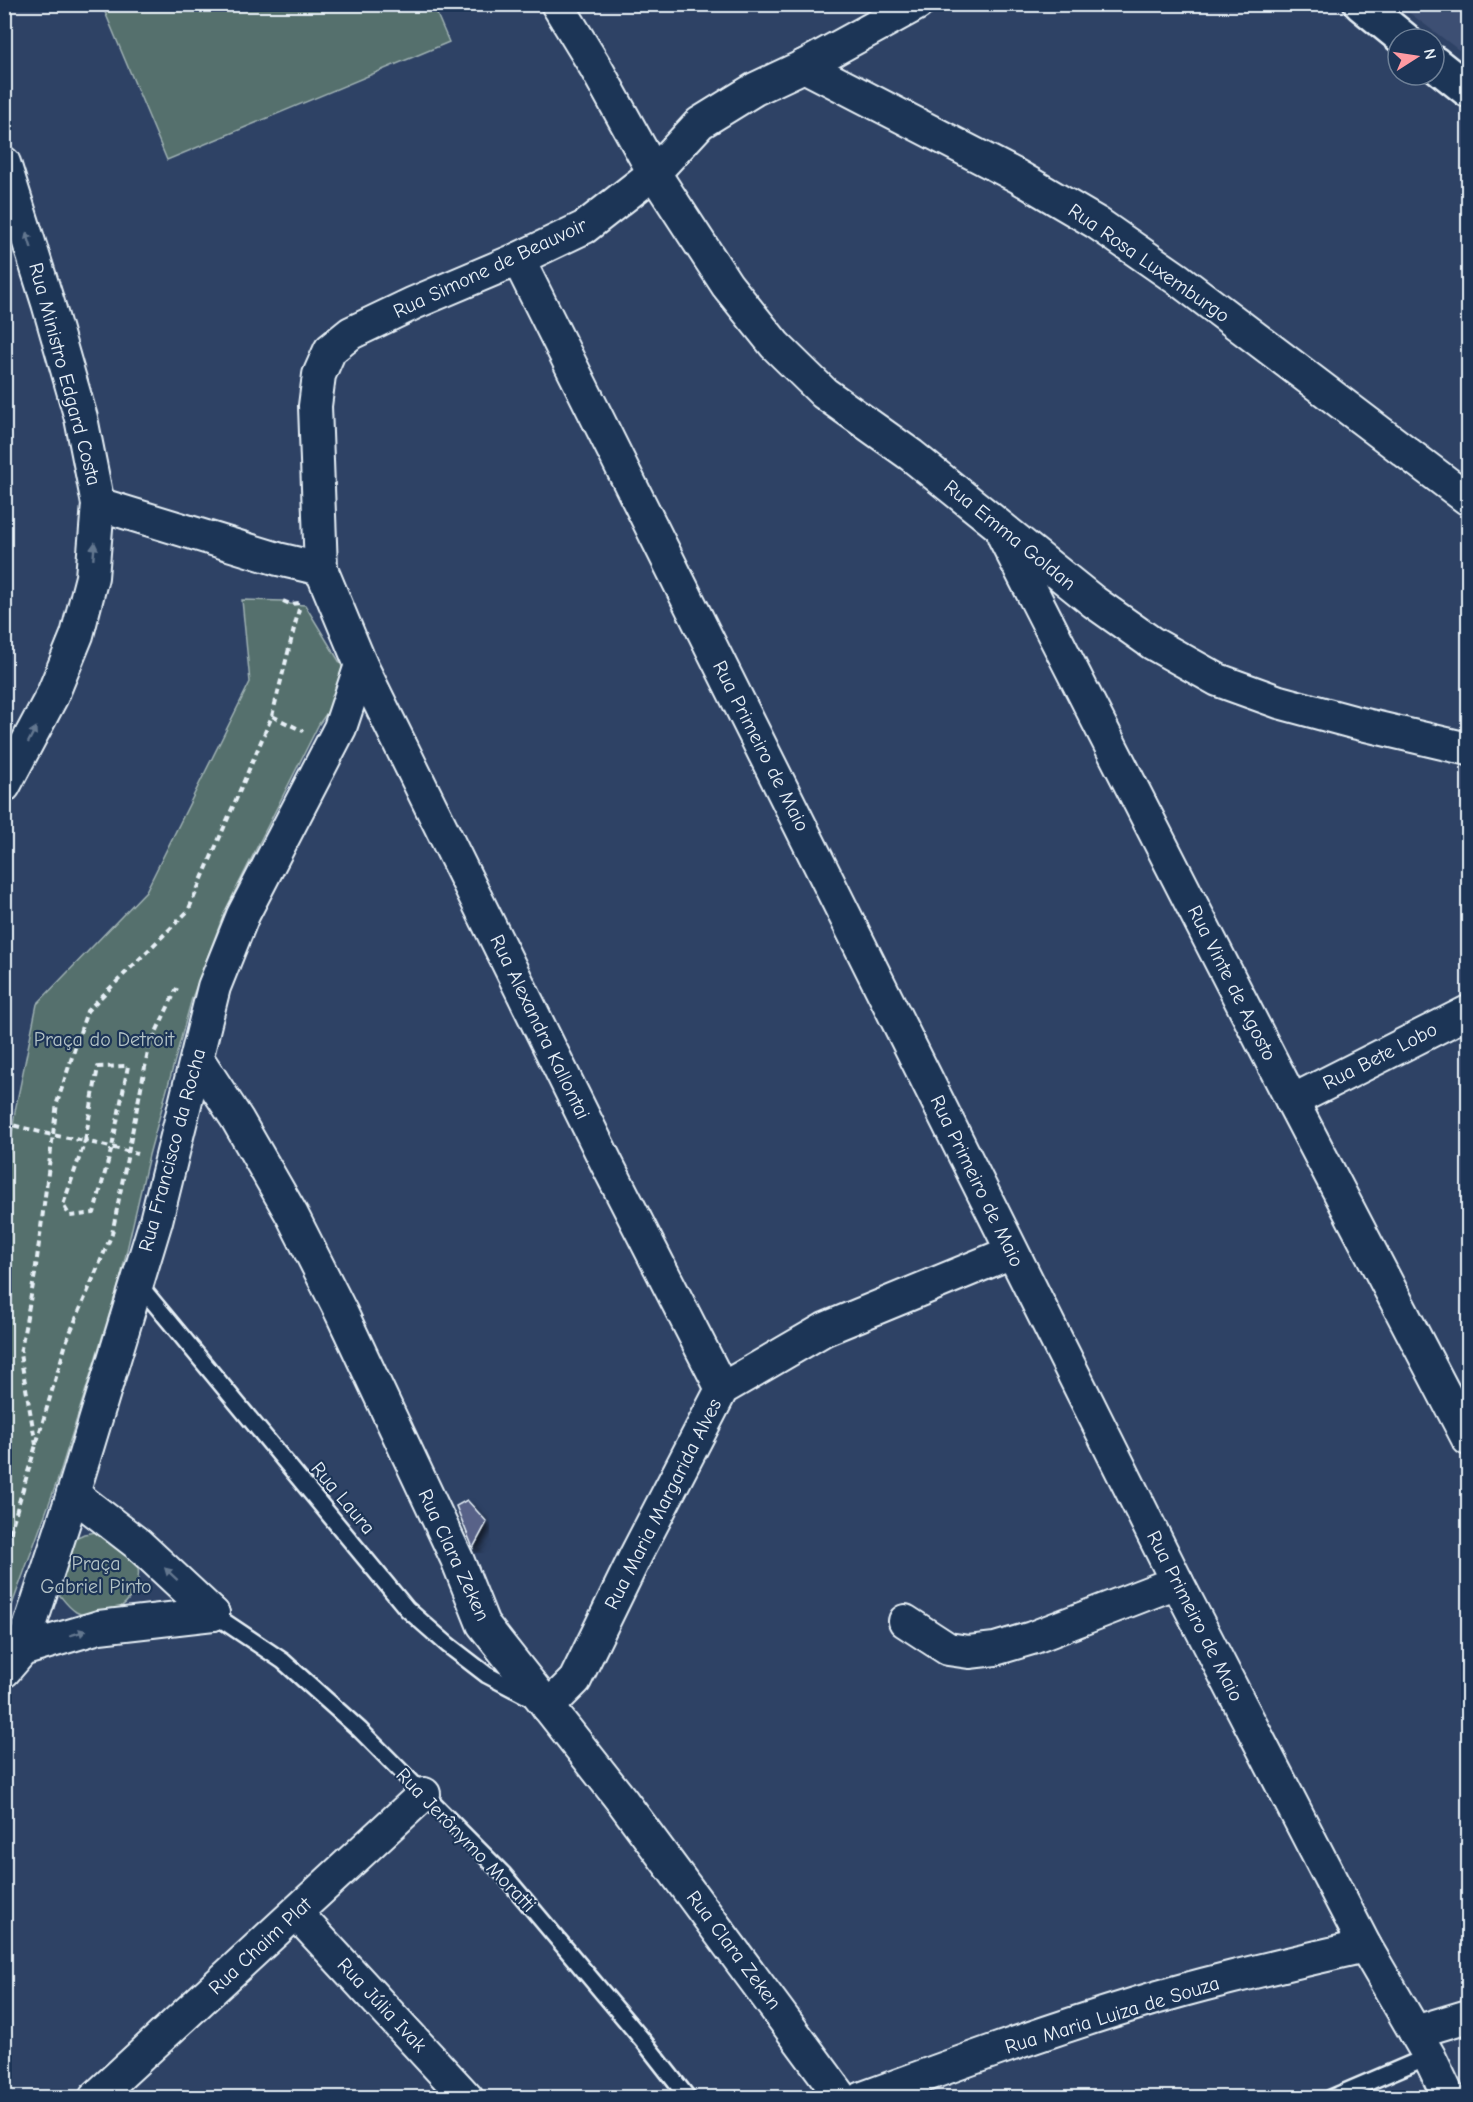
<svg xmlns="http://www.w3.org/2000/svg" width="1473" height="2102" font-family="'Comic Neue',sans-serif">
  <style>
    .built { fill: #3e4f73 }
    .green { fill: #55706d; stroke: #9eb0b2; stroke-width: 1.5 }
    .building { fill: #586288; stroke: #e8f1f8; stroke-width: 1.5; filter: url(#shadow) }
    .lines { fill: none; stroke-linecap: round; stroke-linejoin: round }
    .lane-casing { stroke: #e8f1f8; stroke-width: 20 }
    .street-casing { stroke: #e8f1f8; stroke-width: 36 }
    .secondary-casing { stroke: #e8f1f8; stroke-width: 38 }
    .path { stroke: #e8f1f8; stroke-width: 4; stroke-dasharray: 6 4.5; stroke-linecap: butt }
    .lane { stroke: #1d3557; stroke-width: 15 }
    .street { stroke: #1d3557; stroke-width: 32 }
    .secondary { stroke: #1d3557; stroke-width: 33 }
    .oneway { fill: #64778f }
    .labels { text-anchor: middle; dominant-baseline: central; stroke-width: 4.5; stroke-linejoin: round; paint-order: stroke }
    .street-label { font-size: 20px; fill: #e8f1f8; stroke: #1d3557 }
    .park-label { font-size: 20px; fill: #b5c4c7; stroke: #1d3557 }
  </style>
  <defs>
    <filter id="shadow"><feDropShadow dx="3.5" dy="6" stdDeviation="3" flood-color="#0009"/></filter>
  </defs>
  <rect width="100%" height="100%" fill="#2e4265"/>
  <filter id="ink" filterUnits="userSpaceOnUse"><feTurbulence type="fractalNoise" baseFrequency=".0167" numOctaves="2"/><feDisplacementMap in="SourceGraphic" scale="12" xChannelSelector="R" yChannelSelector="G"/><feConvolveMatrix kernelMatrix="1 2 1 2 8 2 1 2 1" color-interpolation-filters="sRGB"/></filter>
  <g filter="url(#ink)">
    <path class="built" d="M1399,5h69v52z"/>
    <g class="green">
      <path d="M102,5h331l16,37 -282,118z"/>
      <path d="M242,600l41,1 7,3 15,1 37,61 -1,27 -22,31 -94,187 -33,87 -43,157 -29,125 -62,199 -53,145 -1,-430 11,-83 22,-107 109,-113 104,-209z"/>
      <path d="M97,1532c9,5 31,15 36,22 21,35 -22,76 -57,58 -8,-5 -13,-13 -19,-20l14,-52 13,-6z"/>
    </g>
    <path class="building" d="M467,1500l20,22 -14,26 -17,-42z"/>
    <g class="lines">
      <g class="lane-casing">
        <g id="lane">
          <path d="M136,1281l271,328 41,36 39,30 44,23"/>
          <path d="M213,1614l70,47 77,69 143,144 142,169 43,55"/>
          <path d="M1331,2098l98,-42"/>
        </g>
      </g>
      <g class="street-casing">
        <g id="street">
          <path d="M557,4l39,64 58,105 73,112 48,60 49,48 87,62 183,147 58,41 66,37 61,22 74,20 115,27"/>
          <path d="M804,66l213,110 80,47 82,57 289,219"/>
          <path d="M4,163l44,140 33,115 17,86 -6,73 -15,58 -25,61 -48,90"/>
          <path d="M518,259l659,1323 188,364 64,110 20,42"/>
          <path d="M98,504l180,55 43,10"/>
          <path d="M1004,537l288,564 176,338"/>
          <path d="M197,1058l40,61 55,96 49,97 116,247 26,65 140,178 219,296"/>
          <path d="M1292,1101l176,-89"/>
          <path d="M722,1389l-114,-223 -247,-501 -40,-96 -6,-163 4,-31 11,-25 21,-17 63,-30 104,-44 67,-32 69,-54 46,-50 55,-34 49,-23 113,-62"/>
          <path d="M73,1494l65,50 75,70"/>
          <path d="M905,1621l43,28 21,3 26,-3 37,-11 145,-56"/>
          <path d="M22,1650l51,-156 83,-273 58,-234 29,-72 97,-187 21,-63"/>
          <path d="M4,1671l18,-21 77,-23 114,-13"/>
          <path d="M548,1707l27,-27 61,-125 86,-166 103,-60 187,-77"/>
          <path d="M296,1913l171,185"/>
          <path d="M1415,2032l53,-16"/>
          <path d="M95,2098l329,-304"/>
          <path d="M863,2098c90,-33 180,-66 272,-94 75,-23 153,-40 230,-58"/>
        </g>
      </g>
      <g class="secondary-casing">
        <g id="secondary">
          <path d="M1361,4l43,35"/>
          <path d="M1434,63l34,27"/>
        </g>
      </g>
      <g class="path">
        <path d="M283,601l7,3 9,-1"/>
        <path d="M272,716l27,-107"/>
        <path d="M4,1123l48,12 33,6 13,-74 30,-1 -16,81 -18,66 -24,3 -7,-11 22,-64c17,4 35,8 52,13"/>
        <path d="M36,1445l-16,-91 15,-80 22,-171 30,-92 101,-100 84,-195 31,15"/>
        <path d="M4,1553l63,-213 45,-106 37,-187 28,-59"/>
      </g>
      <use href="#lane" class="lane"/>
      <use href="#street" class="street"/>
      <use href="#secondary" class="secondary"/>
    </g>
    <defs><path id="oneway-solid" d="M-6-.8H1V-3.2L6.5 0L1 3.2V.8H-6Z" transform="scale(1.5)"/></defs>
    <g class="oneway">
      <use href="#oneway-solid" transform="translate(29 240) rotate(-107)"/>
      <use href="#oneway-solid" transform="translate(94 551) rotate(-85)"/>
      <use href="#oneway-solid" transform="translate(32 735) rotate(-63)"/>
      <use href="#oneway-solid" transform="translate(171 1574) rotate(-137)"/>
      <use href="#oneway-solid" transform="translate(78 1633) rotate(-17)"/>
    </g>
  </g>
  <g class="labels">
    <g class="street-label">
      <text transform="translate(1149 263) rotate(35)">Rua Rosa Luxemburgo</text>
      <text transform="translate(490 268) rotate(-25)">Rua Simone de Beauvoir</text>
      <text transform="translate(65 374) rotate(75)">Rua Ministro Edgard Costa</text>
      <text transform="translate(1010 535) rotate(39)">Rua Emma Goldan</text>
      <text transform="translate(761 746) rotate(63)">Rua Primeiro de Maio</text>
      <text transform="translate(1232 983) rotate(63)">Rua Vinte de Agosto</text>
      <text transform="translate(540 1027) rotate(64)">Rua Alexandra Kallontai</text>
      <text transform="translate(1380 1056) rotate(-27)">Rua Bete Lobo</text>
      <text transform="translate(172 1150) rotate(-75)">Rua Francisco da Rocha</text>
      <text transform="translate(977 1181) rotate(64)">Rua Primeiro de Maio</text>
      <text transform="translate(343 1498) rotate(50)">Rua Laura</text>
      <text transform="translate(663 1504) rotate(-63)">Rua Maria Margarida Alves</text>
      <text transform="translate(454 1555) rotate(65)">Rua Clara Zeken</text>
      <text transform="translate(1195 1616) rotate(63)">Rua Primeiro de Maio</text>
      <text transform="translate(466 1840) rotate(46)">Rua Jerônymo Moratti</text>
      <text transform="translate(260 1946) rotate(-43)">Rua Chaim Plat</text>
      <text transform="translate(734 1950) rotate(53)">Rua Clara Zeken</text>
      <text transform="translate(382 2005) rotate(47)">Rua Júlia Ivak</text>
      <text transform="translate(1112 2015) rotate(-17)">Rua Maria Luiza de Souza</text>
    </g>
    <g class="park-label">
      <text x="104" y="1039">Praça do Detroit</text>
      <text x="96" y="1563">Praça<tspan x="96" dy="23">Gabriel Pinto</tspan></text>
    </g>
  </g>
  <rect width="1473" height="2102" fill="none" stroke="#1d3557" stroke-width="24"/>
  <rect x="12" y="12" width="1449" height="2078" fill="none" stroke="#e8f1f8" stroke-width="2" filter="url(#ink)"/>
  <g transform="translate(1416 57) rotate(78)"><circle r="28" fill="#1d3557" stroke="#6e8097" stroke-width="1.5"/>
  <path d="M0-4.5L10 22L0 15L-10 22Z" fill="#ff9aa2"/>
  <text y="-9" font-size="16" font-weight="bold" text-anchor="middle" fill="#e8f1f8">N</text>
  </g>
</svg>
